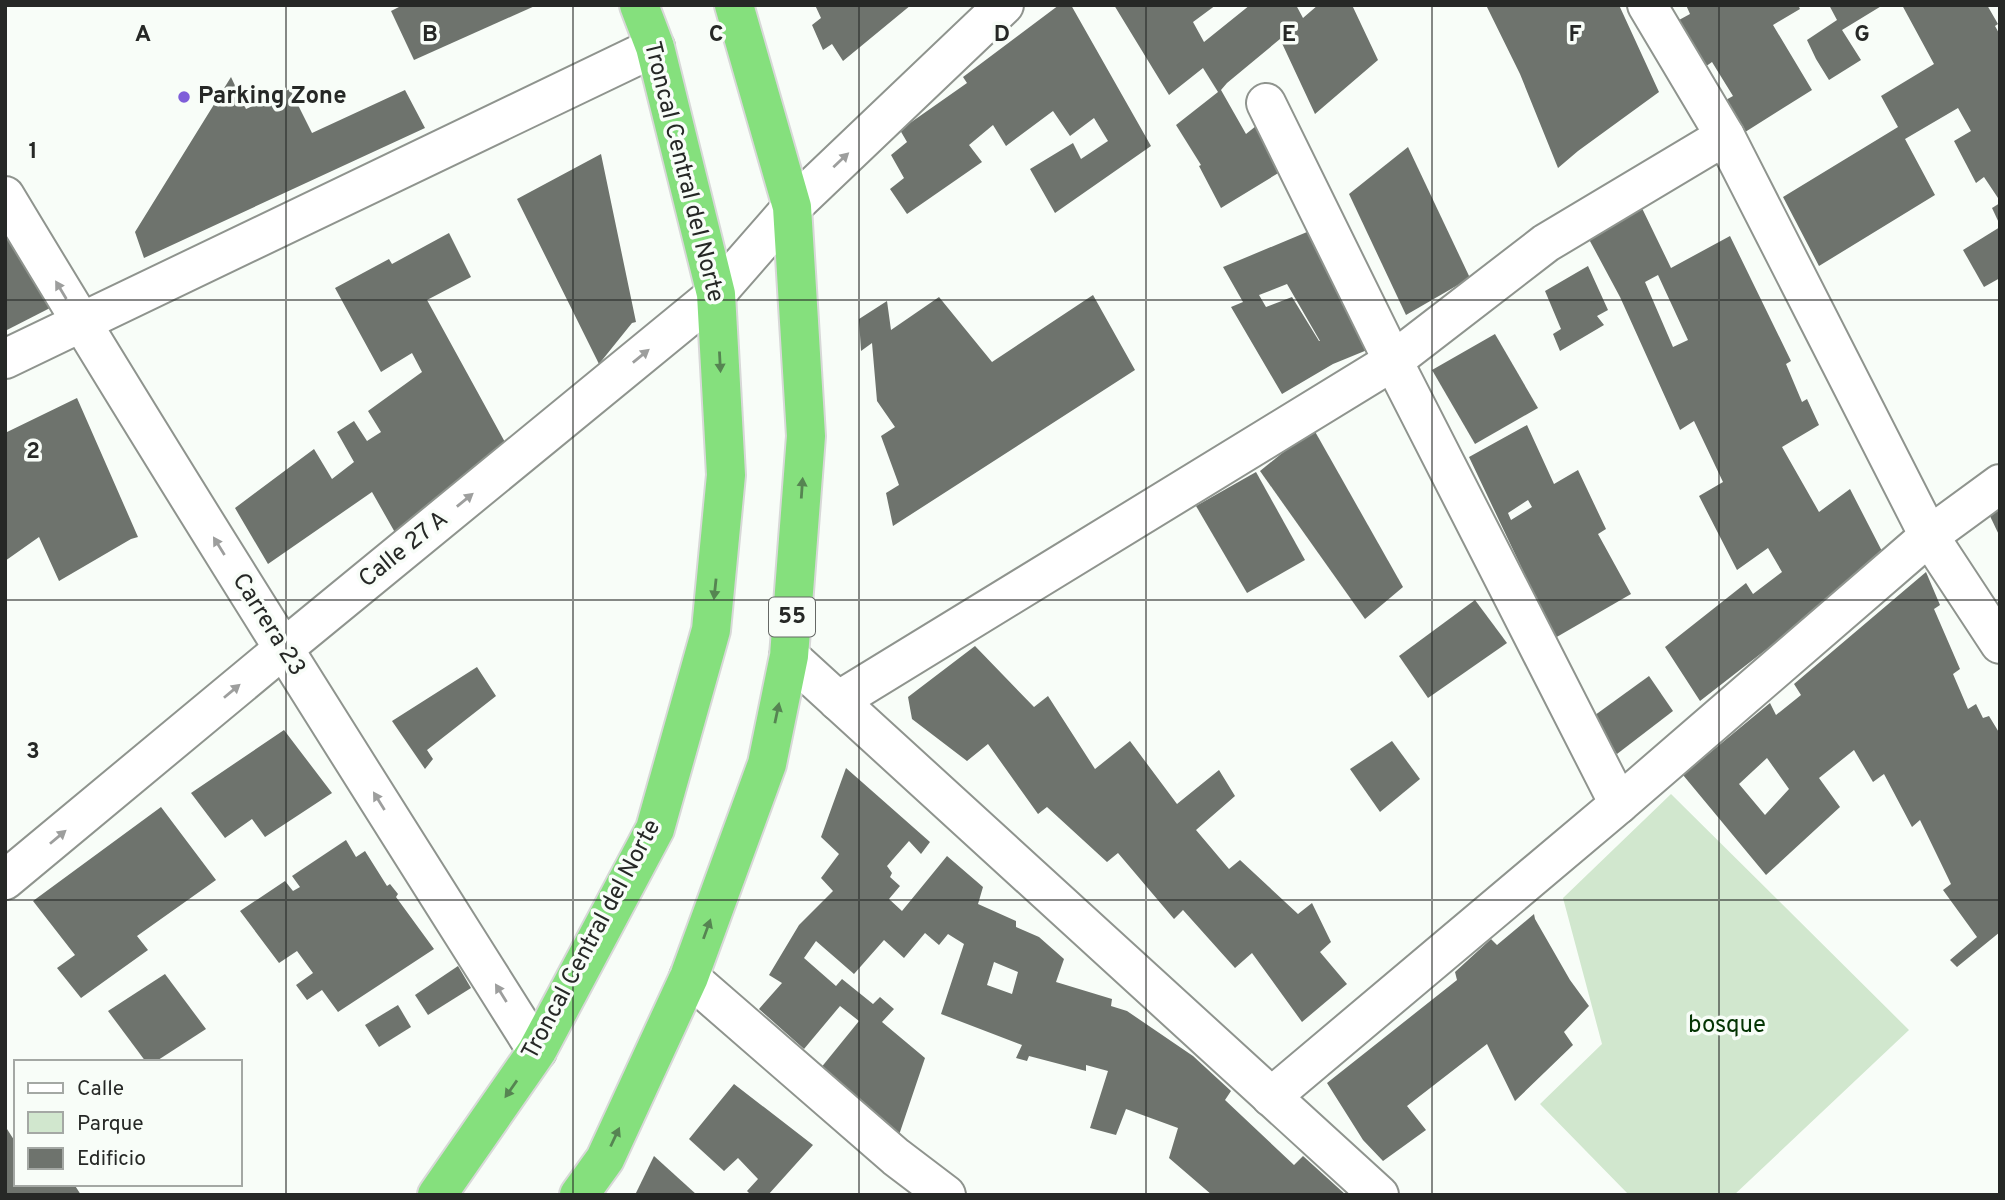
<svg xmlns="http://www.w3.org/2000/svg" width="2005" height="1200" font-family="Overpass,sans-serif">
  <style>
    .green { fill: #d1e7ce }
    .building { fill: #6e736d; fill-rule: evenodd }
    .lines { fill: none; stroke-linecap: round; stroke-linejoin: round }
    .minor-casing { stroke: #8f948e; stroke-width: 42 }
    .highway-casing { stroke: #d8d8d8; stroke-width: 42 }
    .minor { stroke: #fff; stroke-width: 38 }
    .highway { stroke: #85e07d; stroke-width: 38 }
    .oneway { fill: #9d9e9d }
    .oneway2 { fill: #568452 }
    .grid { fill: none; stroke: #262826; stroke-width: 2; stroke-opacity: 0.55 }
    .poi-dot { fill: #7f5ed9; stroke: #f8fdf8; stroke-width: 2.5 }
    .labels { text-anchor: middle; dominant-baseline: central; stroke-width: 7; stroke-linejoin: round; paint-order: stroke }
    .shield { fill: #f8fdf8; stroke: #656865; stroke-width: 2 }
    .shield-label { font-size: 23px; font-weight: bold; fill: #262826 }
    .poi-label { font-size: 24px; font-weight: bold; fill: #262826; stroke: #f8fdf8; text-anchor: start }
    .street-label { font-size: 24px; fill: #262826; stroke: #f8fdf8 }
    .park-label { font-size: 24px; fill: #043403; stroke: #f8fdf8 }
    .grid-label { font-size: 23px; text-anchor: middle; font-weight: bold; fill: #262826; stroke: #f8fdf8; stroke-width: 7; stroke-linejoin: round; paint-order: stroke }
  </style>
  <rect width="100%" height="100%" fill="#f8fdf8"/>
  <path class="green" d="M1671,794l238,236 -175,165h-105l-89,-91 62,-60 -39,-146z"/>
  <g class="building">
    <path d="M403,5h134l-123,55 -23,-49z"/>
    <path d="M815,5h96l-68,56 -11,-17 -9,6 -11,-25 9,-7z"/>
    <path d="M1059,5h12l80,141 -96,67 -25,-44 43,-26 8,16 27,-18 -14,-23 -24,18 -17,-25 -47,35 -13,-21 -24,20 13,17 -75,52 -17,-25 14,-11 -13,-23 16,-13 -7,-12 67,-47 -4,-6z"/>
    <path d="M1114,5h102l-23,17 11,20 46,-37h46l7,13 15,-13h34l26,55 -63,54 -35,-75 -53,44 -6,7 25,44 10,-8 24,46 -59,36 -22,-42 2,-1 -25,-40 42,-33 -15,-24 -34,27z"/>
    <path d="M1486,5h133l40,87 -81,59 -20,17 -38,-94z"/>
    <path d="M1686,5h112l2,4 -27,16 39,65 -70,44 -18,-33 9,-5 -21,-34 -7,5 -26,-47 11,-6z"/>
    <path d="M1829,5h54l-41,25 19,30 -32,20 -13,-21 -9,-19 30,-20z"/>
    <path d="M1902,5h85l11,19 -3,2 5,9v166l-16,-24 -8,6 -22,-42 17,-10 -13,-23 -53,31 30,56 -116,71 -36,-69 115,-70 -17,-31 53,-32z"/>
    <path d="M231,77l15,32 44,-20 22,44 93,-43 20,38 -281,130 -9,-26z"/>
    <path d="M1408,147l62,131 -64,37 -57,-121z"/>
    <path d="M601,154l35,168 -4,1 -33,41 -82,-165z"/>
    <path d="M1639,202l32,66 59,-32 61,125 -5,3 16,38 5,-3 12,26 -37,22 37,65 31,-23 35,68 -185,144 -35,-54 81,-64 7,11 29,-22 -14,-24 -31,22 -38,-74 24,-14 -29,-61 -14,9 -60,-133 -36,-67zM1658,275l30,65 -15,7 -28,-65z"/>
    <path d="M2000,203v22l-8,-17z"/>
    <path d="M2000,227v51l-16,9 -21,-37z"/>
    <path d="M1307,232l65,116 -39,16 -51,30 -51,-87 12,-5 -20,-35zM1287,284l33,57h-1l-27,-44 -26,10 -7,-12z"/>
    <path d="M5,233l45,75 -45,23z"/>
    <path d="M449,233l22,44 -44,23 79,144 -109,92 -25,-44 -104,72 -33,-56 79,-59 18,30 22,-17 -17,-30 17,-11 13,20 14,-9 -13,-21 54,-39 -10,-19 -31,19 -46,-84 54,-29 3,5z"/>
    <path d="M1588,266l20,44 -11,6 7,9 -44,26 -7,-17 8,-5 -16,-38z"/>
    <path d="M1093,295l42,75 -242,156 -7,-33 13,-8 -18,-49 14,-9 -18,-26 -5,-58 -11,8 -2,-32 28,-18 4,29 48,-33 53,65z"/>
    <path d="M1495,334l43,74 -63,36 -43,-74z"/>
    <path d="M77,398l61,139 -7,2 -72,42 -20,-44 -34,24v-128z"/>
    <path d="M1527,425l27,59 24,-14 28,59 -8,5 33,60 -76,44 -86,-181zM1528,500l4,7 -21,13 -3,-7z"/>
    <path d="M1313,428l90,159 -38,32 -105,-148z"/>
    <path d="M1256,472l49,88 -58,33 -51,-87z"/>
    <path d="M2000,508v29l-11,-23z"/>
    <path d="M1926,572l14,33 -6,4 26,60 -7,5 15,35 8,-5 7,14 6,-2 11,18v198l-43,35 -7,-7 27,-23 -34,-47 8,-6 -31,-64 -8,7 -28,-53 -11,8 -19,-32 -35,28 21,29 -74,68 -83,-100 87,-72 6,12 25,-20 -7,-11zM1767,758l22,31 -24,26 -26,-31z"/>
    <path d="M1475,600l32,43 -79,55 -29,-42z"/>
    <path d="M975,646l59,61 14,-11 47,73 35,-28 47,63 42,-34 16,26 -39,34 33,39 11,-9 58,54 14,-11 19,39 -11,10 27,32 -45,38 -50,-69 -17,15 -52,-58 -9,9 -56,-66 -11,9 -60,-55 -9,7 -50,-70 -21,17 -55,-42 -4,-22z"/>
    <path d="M477,667l19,29 -69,54 6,9 -8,10 -33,-48z"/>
    <path d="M1649,676l24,35 -56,43 -26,-36z"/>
    <path d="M284,730l48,63 -67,44 -13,-18 -27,19 -34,-45z"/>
    <path d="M1392,741l28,38 -40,33 -30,-43z"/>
    <path d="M846,768l84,74 -9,12 -12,-13 -22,25 5,7 -2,4 10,9 -11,13 13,12 45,-55 36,31 -5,17 38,17v6l23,10 25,22 -8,23 56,17 -1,7 16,5 66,45 38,35 -6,9 69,65 9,-9 43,39h-134l-43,-37 9,-30 -52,-19 -10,26 -26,-7 18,-57 -22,-6v6l-57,-15 -2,5 -11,-3 6,-13 -81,-31 23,-70 -16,-10 -9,11 -14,-12 -21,25 -20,-18 -30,34 -38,-33 -12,17 32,28 6,-7 31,25 7,-7 14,12 -12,13 43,36 -26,77 -79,-66 39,-48 -19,-15 -36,43 -45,-40 23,-26 -13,-8 30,-50 34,-34 -12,-13 18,-24 -18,-17zM994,962l24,10 -6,22 -25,-9z"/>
    <path d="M161,807l55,73 -79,56 11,14 -67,48 -24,-30 18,-13 -42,-54z"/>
    <path d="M346,840l10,17 9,-6 22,35 3,-2 8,10 -2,3 38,52 -96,63 -16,-22 -15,10 -11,-15 17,-12 -16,-22 -18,12 -39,-52 45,-30 8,10 7,-4 -8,-11z"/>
    <path d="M1534,914l1,5 35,61 19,26 -25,26 9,13 -58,56 -28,-57 -80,62 19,24 -43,31 -20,-21 -36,-57 130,-103 -2,-8 36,-33 6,6z"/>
    <path d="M458,966l13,22 -43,27 -13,-20z"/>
    <path d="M165,974l41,55 -51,33h-9l-38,-51z"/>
    <path d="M398,1005l13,22 -32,20 -14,-22z"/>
    <path d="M734,1084l79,61 -45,50h-17l-4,-4 11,-12 -20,-21 -14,13 -35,-32z"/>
    <path d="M7,1129l9,14v41h58l7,11h-76v-64z"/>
    <path d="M654,1156l43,39h-62z"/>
  </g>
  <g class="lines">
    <g class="minor-casing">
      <g id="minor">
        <path d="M1647,5l78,131 204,400 71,108"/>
        <path d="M1266,103l127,258 226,443"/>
        <path d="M5,196c173,288 353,571 532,855"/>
        <path d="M5,359l650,-312"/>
        <path d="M789,656l590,539"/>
        <path d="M838,701l555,-340 153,-118 179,-107"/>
        <path d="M5,880l278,-231 433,-355 76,-87 212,-202"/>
        <path d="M689,977l207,180 50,38"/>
        <path d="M1271,1097l348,-293 310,-268 71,-52"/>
      </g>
    </g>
    <g class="highway-casing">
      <g id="highway">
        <path d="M437,1195l100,-144 118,-222 56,-199 15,-155 -10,-181 -61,-247 -16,-42"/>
        <path d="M579,1195l26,-36 84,-182 78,-213 22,-108 17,-220 -14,-229 -58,-202"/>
      </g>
    </g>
    <use href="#minor" class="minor"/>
    <use href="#highway" class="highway"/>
  </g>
  <defs><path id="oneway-solid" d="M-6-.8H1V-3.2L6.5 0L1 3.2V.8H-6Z" transform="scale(1.75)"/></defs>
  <g class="oneway">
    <use href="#oneway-solid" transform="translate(841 160) rotate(-43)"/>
    <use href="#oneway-solid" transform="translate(61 290) rotate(-121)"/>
    <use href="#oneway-solid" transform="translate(641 356) rotate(-39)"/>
    <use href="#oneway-solid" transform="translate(465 500) rotate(-39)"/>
    <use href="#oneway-solid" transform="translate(219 546) rotate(-122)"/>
    <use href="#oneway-solid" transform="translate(232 691) rotate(-40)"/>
    <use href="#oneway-solid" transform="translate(379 801) rotate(-122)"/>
    <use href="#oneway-solid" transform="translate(58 837) rotate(-40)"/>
    <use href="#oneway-solid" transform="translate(501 993) rotate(-122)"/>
  </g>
  <g class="oneway2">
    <use href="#oneway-solid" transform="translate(720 362) rotate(87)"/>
    <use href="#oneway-solid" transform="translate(802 488) rotate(-86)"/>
    <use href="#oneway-solid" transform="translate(715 589) rotate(96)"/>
    <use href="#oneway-solid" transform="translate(777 713) rotate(-78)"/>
    <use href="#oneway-solid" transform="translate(707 929) rotate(-70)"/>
    <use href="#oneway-solid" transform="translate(511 1089) rotate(125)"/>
    <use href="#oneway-solid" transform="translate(615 1137) rotate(-65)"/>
  </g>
  <path class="grid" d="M286,5v1190M573,5v1190M859,5v1190M1146,5v1190M1432,5v1190M1719,5v1190M5,300h1995M5,600h1995M5,900h1995"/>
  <circle class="poi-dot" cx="184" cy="97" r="7"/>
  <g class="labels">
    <rect class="shield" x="769" y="597.5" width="46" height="39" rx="5"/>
    <g class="shield-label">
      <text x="792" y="617">55</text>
    </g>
    <g class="poi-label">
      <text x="198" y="97">Parking Zone</text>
    </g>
    <g class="street-label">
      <text transform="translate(683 172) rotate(76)">Troncal Central del Norte</text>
      <text transform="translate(404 550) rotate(-39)">Calle 27 A</text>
      <text transform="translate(268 625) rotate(58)">Carrera 23</text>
      <text transform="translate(592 940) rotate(-62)">Troncal Central del Norte</text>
    </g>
    <g class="park-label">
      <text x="1727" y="1026">bosque</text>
    </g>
  </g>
  <g class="grid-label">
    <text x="143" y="41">A</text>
    <text x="430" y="41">B</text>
    <text x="716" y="41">C</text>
    <text x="1002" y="41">D</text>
    <text x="1289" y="41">E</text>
    <text x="1575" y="41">F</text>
    <text x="1862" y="41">G</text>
    <text x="33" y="158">1</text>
    <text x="33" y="458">2</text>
    <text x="33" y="758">3</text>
  </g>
  <rect width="2005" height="1200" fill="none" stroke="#262826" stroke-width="14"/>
  <rect x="14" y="1060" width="228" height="126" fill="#f8fdf8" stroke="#a4a8a4" stroke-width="2"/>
  <rect x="28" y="1083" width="35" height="10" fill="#ffffff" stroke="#a4a8a4" stroke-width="2"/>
  <text x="77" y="1095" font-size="21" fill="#262826">Calle</text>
  <rect x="28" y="1112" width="35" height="21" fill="#d1e7ce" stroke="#a4a8a4" stroke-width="2"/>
  <text x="77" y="1130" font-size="21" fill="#262826">Parque</text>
  <rect x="28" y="1148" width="35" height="21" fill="#6e736d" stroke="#a4a8a4" stroke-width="2"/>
  <text x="77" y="1165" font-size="21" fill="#262826">Edificio</text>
</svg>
